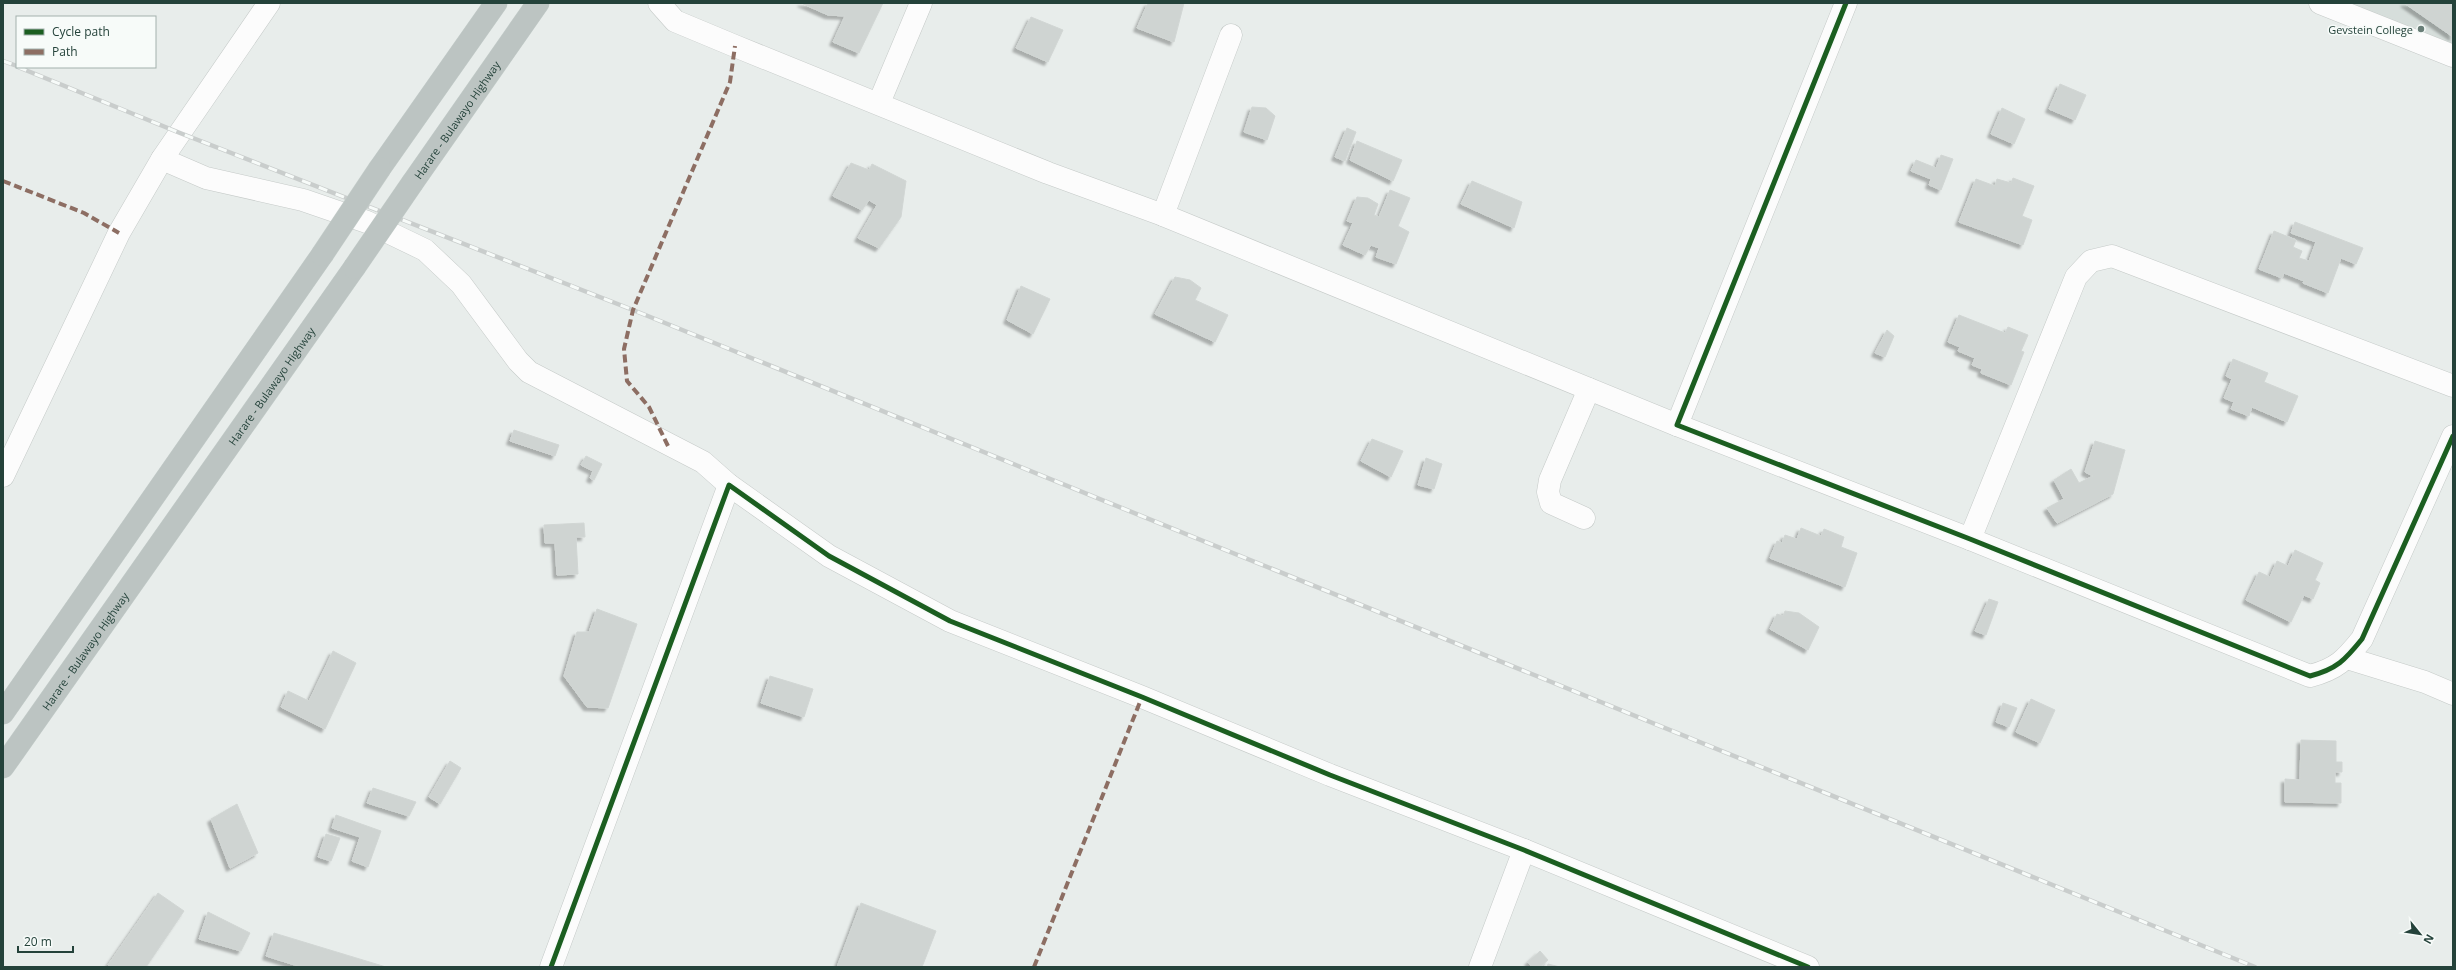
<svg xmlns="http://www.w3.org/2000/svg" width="2456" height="970" font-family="'Open Sans',sans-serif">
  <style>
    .built { fill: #d6dedb }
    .building { fill: #cfd4d2; stroke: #d1d6d4; filter: url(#shadow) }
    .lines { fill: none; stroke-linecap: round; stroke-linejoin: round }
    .minor-casing { stroke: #c5cac8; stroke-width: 23 }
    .highway-casing { stroke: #c3ccc9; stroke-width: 23 }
    .minor { stroke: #fcfcfc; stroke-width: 22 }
    .highway { stroke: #bcc4c2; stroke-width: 22 }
    .rail-casing { stroke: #c9cdcc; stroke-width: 4.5 }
    .rail { stroke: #f7fbf9; stroke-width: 3; stroke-dasharray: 9; stroke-linecap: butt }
    .highway-bridge-casing { stroke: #c3ccc9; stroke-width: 23; stroke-linecap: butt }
    .highway-bridge { stroke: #bcc4c2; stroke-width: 22 }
    .quiet { stroke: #8d6e63; stroke-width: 4; stroke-dasharray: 8 4; stroke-linecap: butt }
    .cycleway-casing { stroke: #f7fbf9; stroke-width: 8 }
    .cycleway { stroke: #1b5e20; stroke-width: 5 }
    .poi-dot { fill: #697e78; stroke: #f7fbf9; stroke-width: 1.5 }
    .labels { text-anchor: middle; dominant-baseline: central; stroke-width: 3; stroke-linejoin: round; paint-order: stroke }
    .poi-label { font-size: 11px; fill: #24423a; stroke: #f7fbf9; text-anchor: end }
    .street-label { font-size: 11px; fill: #24423a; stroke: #f7fbf9 }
  </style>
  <defs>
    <filter id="shadow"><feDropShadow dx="-3.5" dy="3.5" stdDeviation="1" flood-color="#0004"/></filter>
  </defs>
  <rect width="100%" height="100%" fill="#e8edeb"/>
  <path class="built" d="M2324,3h129v52z"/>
  <g class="building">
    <path d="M801,3h82l-24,50 -26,-11 12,-26 -17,-1z"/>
    <path d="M1148,3h36l-10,39 -37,-14z"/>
    <path d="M2404,3h49v34z"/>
    <path d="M1031,17l32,13 -15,32 -32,-14z"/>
    <path d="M2060,84l26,11 -11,25 -26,-11z"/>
    <path d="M1252,107l14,1 9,8 -8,24 -23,-8z"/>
    <path d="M2002,108l23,11 -11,25 -23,-10z"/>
    <path d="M1347,128l9,4 -11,29 -10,-4z"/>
    <path d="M1357,141l45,19 -9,21 -43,-21z"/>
    <path d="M1941,155l12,4 -12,31 -12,-5 2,-6 -20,-8 5,-11 20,8z"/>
    <path d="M851,163l18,7 3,-6 34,17 -5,36 -22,31 -21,-10 19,-33 -8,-5 -7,10 -29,-14z"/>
    <path d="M2013,178l21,8 -12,30 10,4 -9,25 -64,-23 17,-43 19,7 2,-7 14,4z"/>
    <path d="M1472,181l50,21 -8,26 -53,-24z"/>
    <path d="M1390,190l20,8 -12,28 11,6 -13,32 -20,-7 3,-9 -8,-3 -6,10 -22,-10 10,-22 -6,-2 10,-24 11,1 10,6 -4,11 5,2z"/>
    <path d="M2295,222l68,26 -7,16 -15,-6 -13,35 -25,-10 1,-2 -20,-8 -2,5 -23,-9 15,-38 22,9 -3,7 9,4 -3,7 10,3 7,-19 -25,-9z"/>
    <path d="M1175,277l15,3 11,8 -6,12 33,15 -13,27 -60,-28z"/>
    <path d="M1021,286l29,13 -17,35 -26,-14z"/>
    <path d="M1959,315l46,18 3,-6 20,8 -7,16 3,1 -13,33 -30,-12 1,-4 -10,-4 3,-7 -17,-7 2,-4 -12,-5z"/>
    <path d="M1887,330l7,6 -9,21 -10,-4z"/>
    <path d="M2233,359l35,14 -4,9 34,14 -11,26 -35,-15 -3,9 -18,-7 3,-7 -10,-4 8,-19 -6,-3z"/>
    <path d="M514,430l45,15 -4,11 -45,-15z"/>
    <path d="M1372,439l31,12 -12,26 -30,-16z"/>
    <path d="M2095,441l30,9 -12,44 -56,29 -10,-15 17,-9 -10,-19 17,-11 8,14 14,-7 -8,-4z"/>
    <path d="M586,456l16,8 -8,16 -4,-2 3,-7 -12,-6z"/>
    <path d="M1426,458l16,6 -8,25 -16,-4z"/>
    <path d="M584,523l1,14h-9l2,37 -21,1 -2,-32h-10l-1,-18z"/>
    <path d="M1801,528l20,8 3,-7 20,8 -3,10 16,6 -12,34 -75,-29 7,-17 5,2 3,-8 12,4z"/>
    <path d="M2295,550l28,13 -8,17 5,3 -7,16 -9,-4 -13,27 -45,-22 13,-28 11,5 7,-16 11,5z"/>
    <path d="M1989,599l9,3 -12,33 -11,-4z"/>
    <path d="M597,609l40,15 -29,84 -21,-1 -23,-31 13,-44h12z"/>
    <path d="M1785,611l14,2 20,14 -11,23 -38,-21 7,-15 6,2z"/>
    <path d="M333,651l23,12 -31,66 -44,-22 7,-16 21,10z"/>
    <path d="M770,676l43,13 -9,28 -43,-14z"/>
    <path d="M2031,699l24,11 -15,33 -24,-11z"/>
    <path d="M2003,703l14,5 -8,19 -13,-5z"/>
    <path d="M2301,740l35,1v21h6v10h-7v11h6v20l-56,-1v-23l15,1z"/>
    <path d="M450,761l11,7 -21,36 -11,-7z"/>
    <path d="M373,788l43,14 -7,14 -42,-13z"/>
    <path d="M237,804l21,49 -28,15 -19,-49z"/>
    <path d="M336,815l45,16 -13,36 -16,-6 8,-24 -28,-9z"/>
    <path d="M326,834l14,4 -9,23 -13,-4z"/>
    <path d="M158,893l26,18 -38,56h-35l-3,-2z"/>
    <path d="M861,903l75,28 -14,36h-85z"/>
    <path d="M208,912l42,21 -9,18 -42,-12z"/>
    <path d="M274,933l112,34h-85l-35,-11z"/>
    <path d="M1540,951l8,9 -8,7h-8l-4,-5z"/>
    <path d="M1548,964l12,3h-13z"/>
  </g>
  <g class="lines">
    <g class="minor-casing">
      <g id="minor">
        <path d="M659,3l16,18 60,25 313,127 115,42 514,210"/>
        <path d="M1846,3l-169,422 293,114 340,137c27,-7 35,-16 52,-37l91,-203"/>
        <path d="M2320,3l133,53"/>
        <path d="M879,103l42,-100"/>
        <path d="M162,159l44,19 97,22 64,22 58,28 36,34 57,77 11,11 174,90 26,23"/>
        <path d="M1163,215l68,-180"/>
        <path d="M3,476l116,-243 43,-74 107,-156"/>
        <path d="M1584,518l-33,-15 -3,-11 2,-12 39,-91"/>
        <path d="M1970,539l106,-262 15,-16 21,-5 341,130"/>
        <path d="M2347,658l78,24 28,12"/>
        <path d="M551,967l178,-482 100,71 121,65 192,76 188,78 194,75 284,117"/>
        <path d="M1480,967l44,-117"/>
      </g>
    </g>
    <g class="highway-casing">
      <g id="highway">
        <path d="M380,168l116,-165"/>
        <path id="s1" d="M413,182l125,-179"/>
        <path d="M3,713l319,-458"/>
        <path id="s2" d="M3,767l351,-499"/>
      </g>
    </g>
    <use href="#minor" class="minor"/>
    <use href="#highway" class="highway"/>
    <g class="rail-casing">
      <g id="rail">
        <path d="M3,61l14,5"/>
        <path d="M18,67l162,66 453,177 1622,657"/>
      </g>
    </g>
    <use href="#rail" class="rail"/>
    <g class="highway-bridge-casing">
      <g id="highway-bridge">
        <path d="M322,255l58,-87"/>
        <path d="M354,268l59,-86"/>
      </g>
    </g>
    <use href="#highway-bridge" class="highway-bridge"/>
    <g class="quiet">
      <path d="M3,181l81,32 35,20"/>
      <path d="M668,446l-19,-39 -22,-26 -3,-32 9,-39 97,-228 5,-36"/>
      <path d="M1034,967l108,-270"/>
    </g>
    <g class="cycleway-casing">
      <g id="cycleway">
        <path d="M1846,3l-169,422 293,114 340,137c27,-7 35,-16 52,-37l91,-203"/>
        <path d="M551,967l178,-482 100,71 121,65 192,76 188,78 194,75 284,117"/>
      </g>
    </g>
    <use href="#cycleway" class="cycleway"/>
  </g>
  <circle class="poi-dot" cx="2421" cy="29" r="4"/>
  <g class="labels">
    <g class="poi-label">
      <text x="2413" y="29">Gevstein College</text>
    </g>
    <g class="street-label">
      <text stroke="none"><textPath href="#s1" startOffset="76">Harare - Bulawayo Highway</textPath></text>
      <text stroke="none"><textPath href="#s2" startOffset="466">Harare - Bulawayo Highway</textPath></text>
      <text stroke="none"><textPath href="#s2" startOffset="142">Harare - Bulawayo Highway</textPath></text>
    </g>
  </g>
  <rect width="2456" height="970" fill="none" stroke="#24423a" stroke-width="8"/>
  <rect x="16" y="16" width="140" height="52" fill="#f7fbf9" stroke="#a3b1ad"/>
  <rect x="24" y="29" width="20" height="6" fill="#1b5e20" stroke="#a3b1ad"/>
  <text x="52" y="36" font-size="12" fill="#24423a">Cycle path</text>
  <rect x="24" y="49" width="20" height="6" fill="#8d6e63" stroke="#a3b1ad"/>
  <text x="52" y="56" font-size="12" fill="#24423a">Path</text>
  <g transform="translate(2420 934) rotate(120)" stroke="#f7fbf9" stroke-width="3" paint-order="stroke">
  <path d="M0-3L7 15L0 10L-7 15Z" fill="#24423a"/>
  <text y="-6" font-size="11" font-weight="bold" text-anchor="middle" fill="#24423a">N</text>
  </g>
  <path d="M18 946v6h55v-6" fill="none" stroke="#24423a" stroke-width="2"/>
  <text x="24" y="946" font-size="12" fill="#24423a" stroke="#f7fbf9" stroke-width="3" paint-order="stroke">20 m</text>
</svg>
